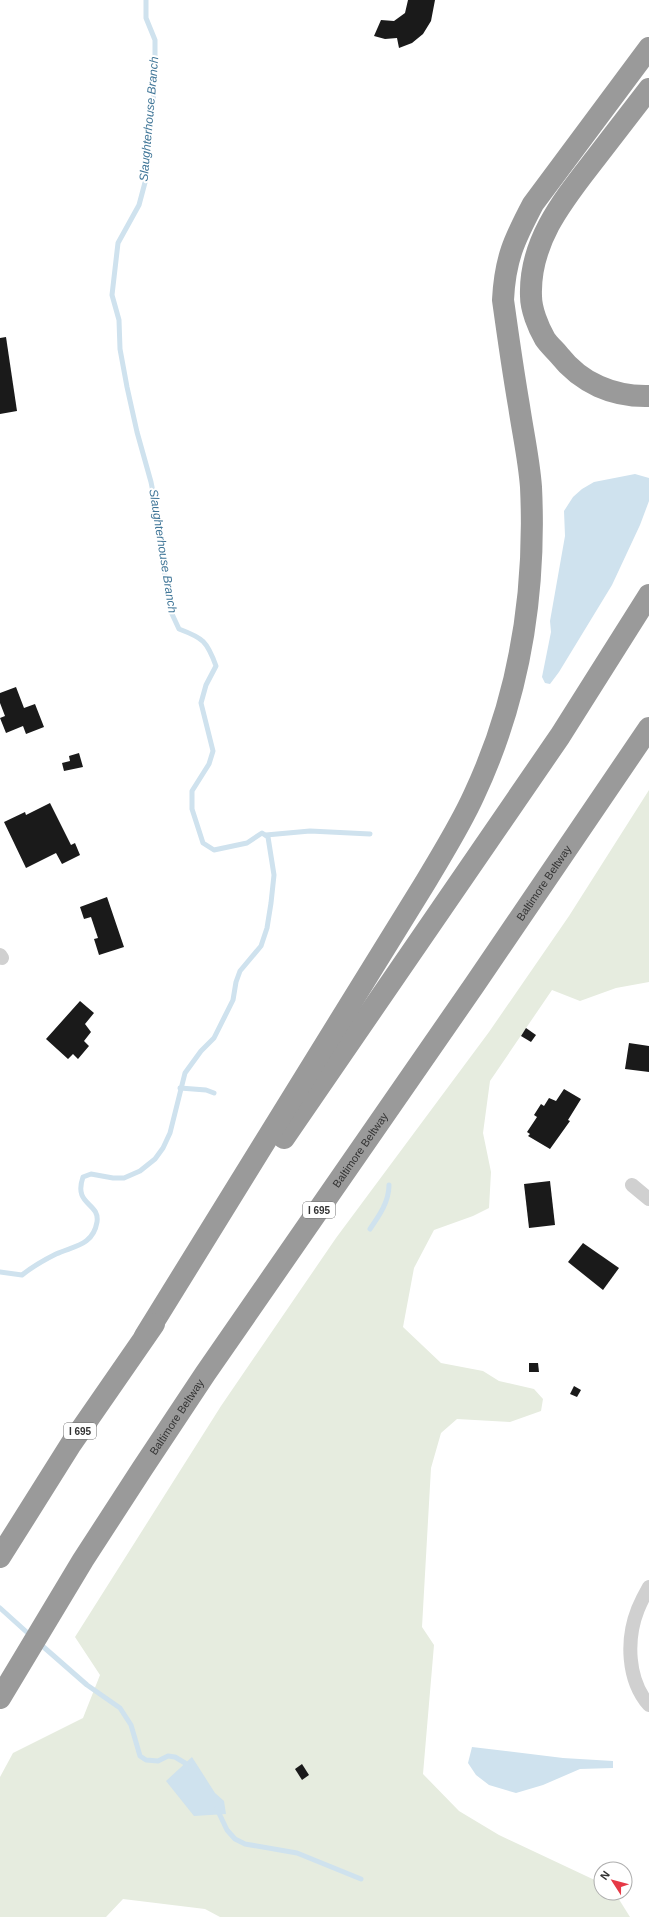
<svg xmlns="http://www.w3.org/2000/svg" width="649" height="1917" font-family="Arial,sans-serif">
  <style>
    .green { fill: #e6ecdf }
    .water { fill: #cfe2ee }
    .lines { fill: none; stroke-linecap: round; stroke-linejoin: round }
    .stream { stroke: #cfe2ee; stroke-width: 5 }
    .building { fill: #1a1a1a }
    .street { stroke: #d0d0d0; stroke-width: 14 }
    .highway { stroke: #9a9a9a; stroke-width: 22 }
    .labels { text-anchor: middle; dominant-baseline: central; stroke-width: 4; stroke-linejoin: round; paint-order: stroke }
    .shield { fill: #fff; stroke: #707070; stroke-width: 1 }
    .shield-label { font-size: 10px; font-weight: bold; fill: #333 }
    .street-label { font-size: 11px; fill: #333; stroke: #fff }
    .water-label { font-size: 12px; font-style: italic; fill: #3f7597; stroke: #fff }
  </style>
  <rect width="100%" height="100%" fill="#fff"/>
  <path class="green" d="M649,790v192l-33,6 -36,13 -28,-11 -62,91 -7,52 8,39 -2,36 -16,8 -39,14 -20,38 -11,59 38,36 42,8 16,10 35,8 9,10 -2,12 -31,11 -53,-3 -16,14 -10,35 -9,159 12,18 -11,129 36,37 40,24 102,48v10h14l15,24h-410l-15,-8 -82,-10 -17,18h-106v-140l13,-24 70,-35 17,-43 -25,-38 146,-231 115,-168 153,-206 80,-116z"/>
  <g class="water">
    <path d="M635,474l14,4v23l-9,24 -28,60 -53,87 -9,12 -5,-1 -3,-6 9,-45 -1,-11 15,-85 -1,-25 9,-14 9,-8 12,-7z"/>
    <path d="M472,1747l91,11 50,3v7l-33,1 -37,16 -27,8 -27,-8 -13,-10 -8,-12z"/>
    <path d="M192,1757l23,36 9,8 2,13 -32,2 -28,-35z"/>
  </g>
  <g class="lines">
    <g class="stream">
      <path d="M266,835l44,-4 60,3"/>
      <path d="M180,1088l26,2 8,3"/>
      <path d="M370,1229c9,-13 19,-27 19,-44"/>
      <path d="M0,1272l22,3c10,-8 22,-15 34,-21 17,-8 37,-8 41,-32 3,-20 -24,-16 -14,-45l8,-3 22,4h11l16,-7 15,-12 8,-11 7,-15 15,-60 16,-22 13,-13 19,-38 3,-18 4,-11 21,-25 6,-18 4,-25 3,-28 -6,-38 -6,-4 -15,10 -33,7 -11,-7 -11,-34v-18l17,-27 4,-13 -12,-48 5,-18 10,-19c-9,-25 -13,-28 -37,-37l-7,-15 -7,-36 -3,-41 -11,-55 -14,-50 -10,-45 -7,-38 -1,-29 -7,-25 6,-52 21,-38 8,-30 8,-97v-38l-9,-22v-18"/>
      <path d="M0,1608l31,28"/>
      <path d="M39,1643l48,42 33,23 11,17 9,31 6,4 12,1 10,-5 7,1 10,6 4,4"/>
      <path d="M217,1809l10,21 8,9 10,5 52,9 64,26"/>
    </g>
  </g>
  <g class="building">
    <path d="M408,0h27l-4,21 -8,13 -11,9 -13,5 -2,-10 -12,1 -11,-3 7,-16 13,1 11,-8z"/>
    <path d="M6,337l11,74 -17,3v-76z"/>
    <path d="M16,687l8,21 11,-4 9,23 -18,7 -3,-8 -17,7 -6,-15 5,-2 -5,-13v-10z"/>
    <path d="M79,753l4,14 -19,4 -2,-8 8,-2 -1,-5z"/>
    <path d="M50,803l21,42 4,-2 5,12 -18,9 -6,-11 -30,15 -22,-46 21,-10 1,3z"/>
    <path d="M107,897l17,50 -25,8 -5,-16 4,-1 -7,-21 -7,2 -4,-12z"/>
    <path d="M80,1001l14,12 -9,11 6,8 -7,9 5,5 -11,13 -5,-5 -5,5 -22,-20z"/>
    <path d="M526,1028l10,7 -5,7 -10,-6z"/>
    <path d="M629,1043l20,3v26l-24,-3z"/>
    <path d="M564,1089l17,10 -13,21 2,1 -20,28 -22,-13 2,-2 -3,-2 10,-15 -3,-2 7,-11 3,2 5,-8 7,3z"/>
    <path d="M550,1181l5,44 -26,3 -5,-44z"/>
    <path d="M583,1243l36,25 -16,22 -35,-28z"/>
    <path d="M529,1363h9l1,9h-10z"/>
    <path d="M574,1386l7,4 -4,7 -7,-3z"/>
    <path d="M302,1764l7,11 -7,5 -7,-11z"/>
  </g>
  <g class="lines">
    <g class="street">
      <path d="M0,955l2,3"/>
      <path d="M632,1185l17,14"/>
      <path d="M649,1587c-4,7 -8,15 -11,22 -12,30 -11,71 11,96"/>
    </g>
    <g class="highway">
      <path d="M649,89c-18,23 -36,47 -54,70 -31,40 -66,82 -64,137 0,13 7,31 14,43 4,6 10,11 14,16 22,28 54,42 90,41"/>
      <path d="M284,1138l276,-402 89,-141"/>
      <path d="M145,1336l280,-453c17,-29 35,-57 49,-88 45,-96 62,-202 57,-308 -2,-27 -8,-54 -12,-81 -6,-35 -11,-70 -16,-106 2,-41 11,-60 30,-96l116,-156"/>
      <path d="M0,1557l71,-113 83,-120"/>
      <path id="s1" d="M0,1698l83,-138 59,-91 63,-95 270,-390 174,-256"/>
    </g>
  </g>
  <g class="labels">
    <g class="shield">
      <rect x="303" y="1202" width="32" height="16" rx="3"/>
      <rect x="64" y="1423" width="32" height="16" rx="3"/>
    </g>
    <g class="shield-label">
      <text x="319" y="1210">I 695</text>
      <text x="80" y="1431">I 695</text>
    </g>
    <g class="street-label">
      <text stroke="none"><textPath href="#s1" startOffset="980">Baltimore Beltway</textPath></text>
      <text stroke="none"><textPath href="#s1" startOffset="656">Baltimore Beltway</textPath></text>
      <text stroke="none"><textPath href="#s1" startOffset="332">Baltimore Beltway</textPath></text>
    </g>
    <g class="water-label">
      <text transform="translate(149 119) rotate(-85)">Slaughterhouse Branch</text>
      <text transform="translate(163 551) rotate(81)">Slaughterhouse Branch</text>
    </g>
  </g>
  <g transform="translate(613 1881) rotate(306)"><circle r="19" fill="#ffffff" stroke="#adadad"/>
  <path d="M0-3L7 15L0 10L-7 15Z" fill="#e63946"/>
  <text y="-6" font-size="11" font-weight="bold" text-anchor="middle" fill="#333333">N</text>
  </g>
</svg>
